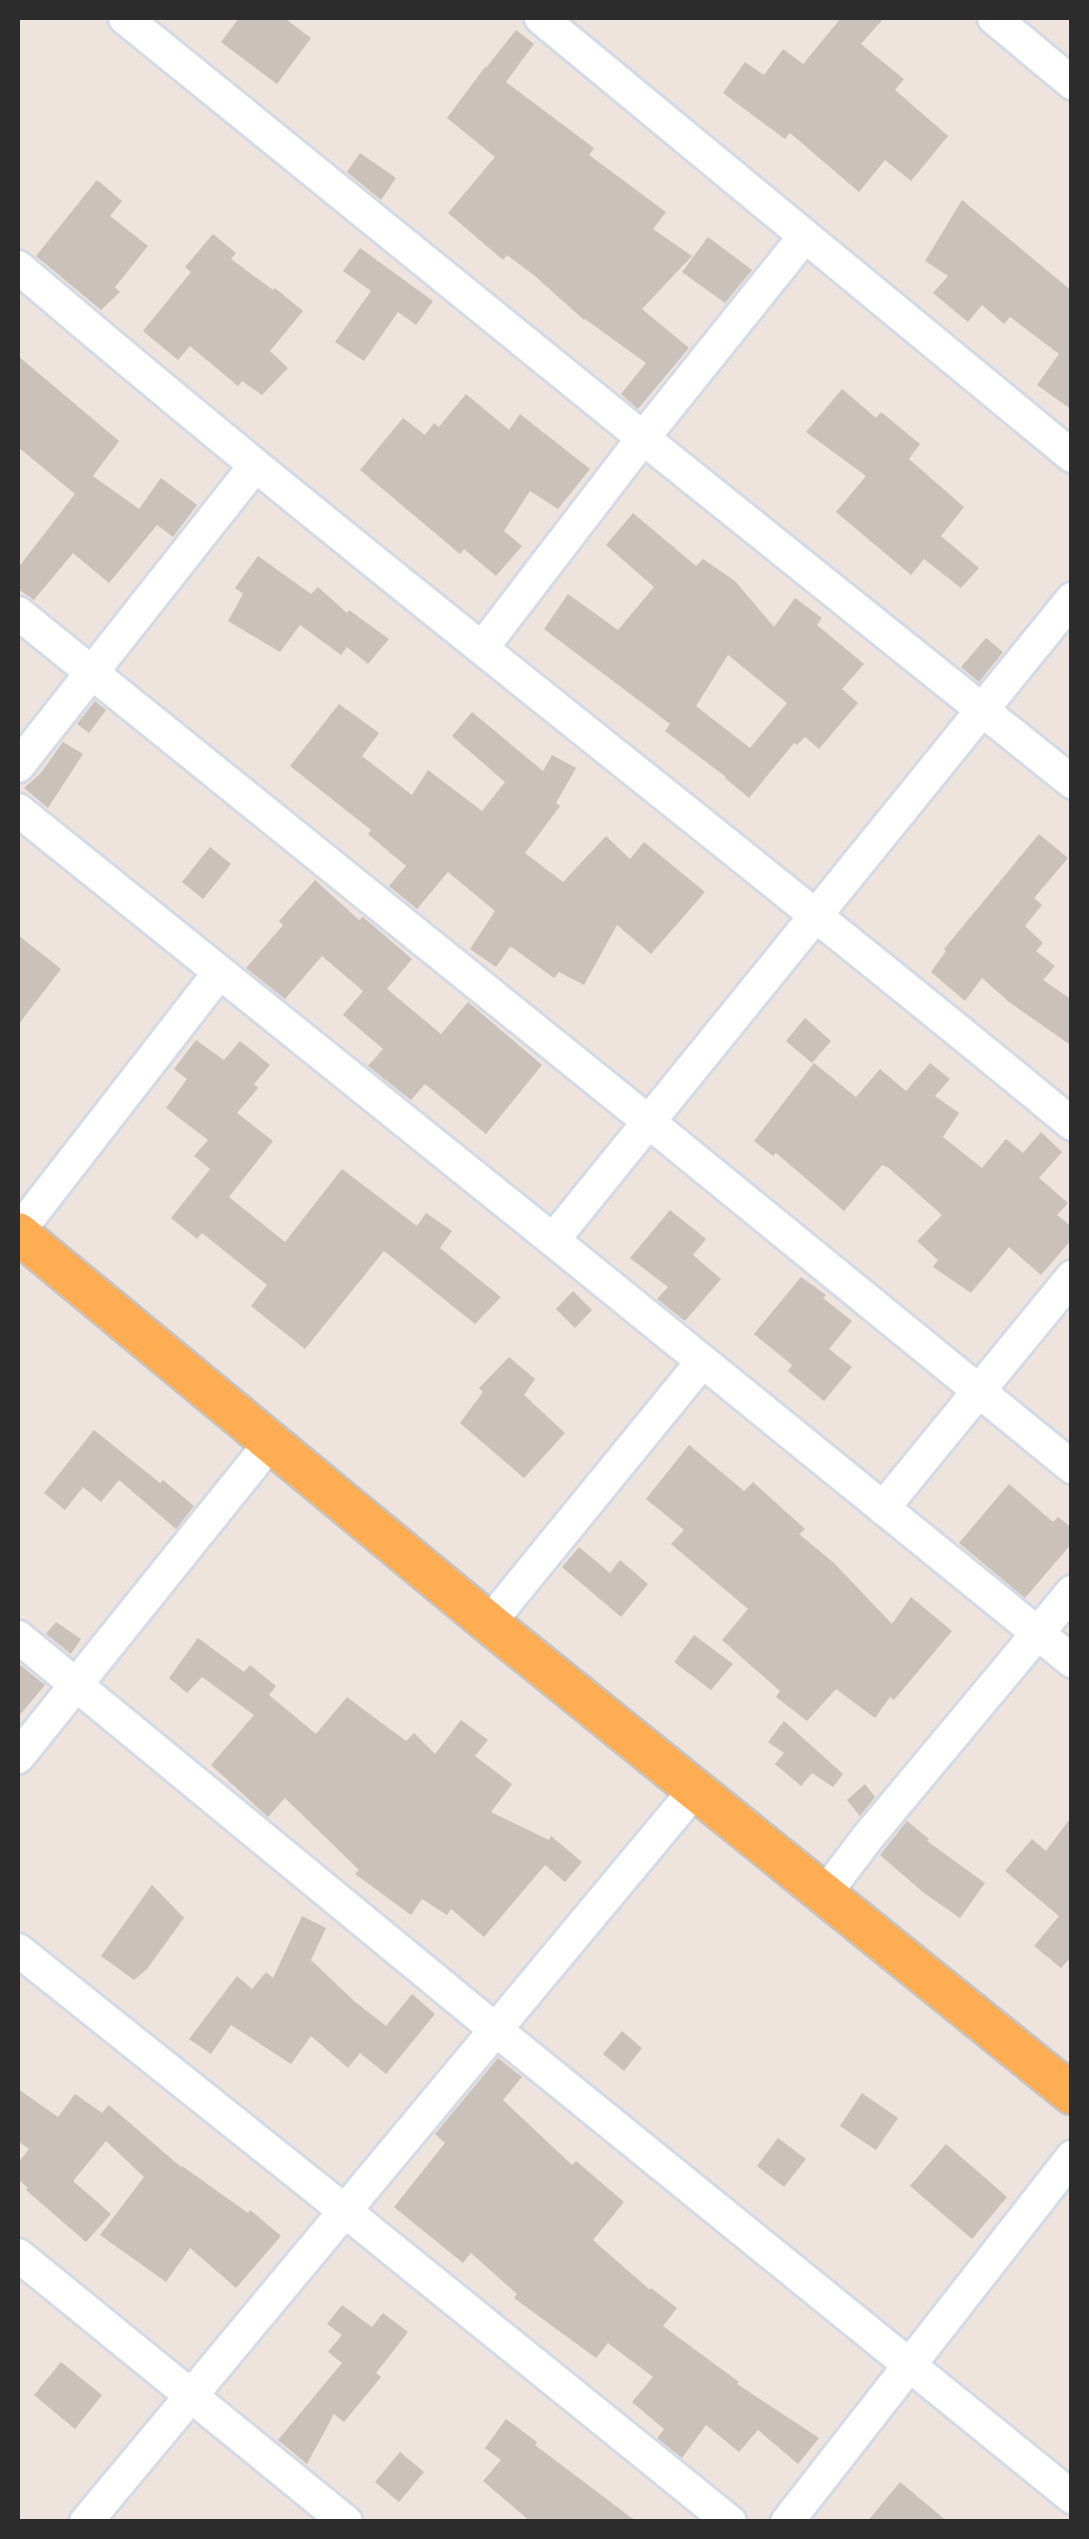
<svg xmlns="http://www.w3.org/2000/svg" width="1089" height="2539" font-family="Raleway,sans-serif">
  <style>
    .building { fill: #cac1bb; fill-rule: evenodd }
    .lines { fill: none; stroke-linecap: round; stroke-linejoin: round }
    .minor-casing { stroke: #d2dae6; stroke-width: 38 }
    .major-casing { stroke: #c4c4c4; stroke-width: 45 }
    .minor { stroke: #fff; stroke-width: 32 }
    .major { stroke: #ffad52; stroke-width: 40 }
  </style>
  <rect width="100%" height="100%" fill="#efe3dd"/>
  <g class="building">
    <path d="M239,18h45l27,20 -34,46 -56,-42z"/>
    <path d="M841,18h43l-23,26 43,35 -9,11 53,46 -37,45 -26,-21 -26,32 -69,-59 -5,6 -62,-46 22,-31 19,13 19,-26 20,15z"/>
    <path d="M516,30l18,14 -28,38 88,66 -5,7 77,57 -13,17 39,27 -50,53 47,39 -51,61 -17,-15 25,-31 -61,-44 -1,1 -49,-44 -28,-21 -4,5 -55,-47 47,-56 -48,-39 38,-51 1,1z"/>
    <path d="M360,153l36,25 -15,22 -34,-28z"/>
    <path d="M97,180l25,21 -12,15 38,30 -33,41 5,5 -19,18 -65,-54z"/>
    <path d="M962,200l110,91v119l-35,-25 22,-31 -49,-37 -6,7 -22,-19 -14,17 -35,-29 15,-17 -23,-15z"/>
    <path d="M213,234l23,19 -5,6 42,31 2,-2 28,23 -33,40 18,17 -26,27 -20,-14 -4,5 -48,-40 -12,14 -35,-29 48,-59 -6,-5z"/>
    <path d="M708,237l44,33 -27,33 -43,-31z"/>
    <path d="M360,248l73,53 -17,24 -18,-13 -34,49 -29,-19 36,-51 -28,-20z"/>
    <path d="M18,356l101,85 -26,35 46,33 22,-31 36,27 -24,32 -16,-12 -48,58 -36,-30 -39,47 -16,-11v-21l57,-74 -57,-47z"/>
    <path d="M842,389l34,29 5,-6 39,32 -11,15 55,48 -23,29 38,32 -18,20 -37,-29 -13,16 -75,-63 30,-36 -60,-44z"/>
    <path d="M466,394l43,36 11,-16 70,55 -32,40 -28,-18 -26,40 18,15 -26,30 -32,-27 -4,5 -100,-84 43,-52 22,17 9,-12 5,4z"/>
    <path d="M633,513l63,53 7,-7 32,22 39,46 21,-29 27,20 -5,7 47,39 -22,25 16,14 -39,46 -14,-12 -8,8 -3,-2 -45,55 -24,-20 1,-1 -61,-46 5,-7 -126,-95 24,-35 50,36 36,-43 -48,-42zM728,655l59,48 -37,45 -54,-42z"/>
    <path d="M258,556l53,38 7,-7 29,26 2,-3 40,29 -21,25 -21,-17 -6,8 -41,-30 -20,27 -52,-31 15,-27 -8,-6z"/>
    <path d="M986,638l17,14 -24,30 -18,-15z"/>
    <path d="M95,701l11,9 -17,23 -12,-9z"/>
    <path d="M339,704l40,29 -17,23 50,39 16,-25 54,41 23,-29 -53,-46 20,-24 71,59 9,-16 24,13 -20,35 4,3 -35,47 38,29 43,-46 24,23 14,-17 61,50 -54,62 -34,-29 -33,60 -25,-13 -5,6 -41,-30 -3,-1 -14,20 -26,-18 25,-38 -47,-39 -31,37 -28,-23 17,-20 -38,-32 3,-4 -81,-64z"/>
    <path d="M63,742l20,12 -35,54 -24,-20 16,-14z"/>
    <path d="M1039,834l29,24 -34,40 8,7 -17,21 18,17 -7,8 19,15 -12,14 29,20v46l-63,-44 -27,-24 -17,23 -34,-29 15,-21 -2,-2z"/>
    <path d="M210,847l21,17 -28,35 -21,-17z"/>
    <path d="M315,880l44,40 4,-3 49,42 -25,30 54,45 27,-32 74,63 -56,69 -61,-50 -14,16 -43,-34 15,-17 -40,-34 20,-24 -41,-35 -37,43 -39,-31 37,-43 -4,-4z"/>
    <path d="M18,935l43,34 -43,56z"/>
    <path d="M805,1018l26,23 -19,22 -26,-22z"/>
    <path d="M196,1040l28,20 16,-19 30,24 -16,19 4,4 -21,25 36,28 -44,56 56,45 57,-73 75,57 9,-13 26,18 -12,17 61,49 -26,27 -91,-73 -79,98 -54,-43 16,-21 -65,-52 -5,6 -26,-21 39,-49 -16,-13 14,-16 -42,-32 21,-29 -13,-10z"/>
    <path d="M814,1063l42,34 24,-28 26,22 24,-28 20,16 -15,17 24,17 -16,24 39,31 24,-29 17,14 18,-21 21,20 -23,26 29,25 -11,12 15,12v12l-31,36 -32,-28 -38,46 -38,-26 5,-7 -21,-19 25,-26 -53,-47 -7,-3 -38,46 -68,-58 -3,3 -19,-15z"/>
    <path d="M670,1210l36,29 -13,16 28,24 -36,42 -28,-22 11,-12 -38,-29z"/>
    <path d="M801,1277l25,18 -3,3 29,23 -23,28 23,18 -28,34 -36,-30 4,-6 -38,-31z"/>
    <path d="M573,1291l19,19 -17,18 -19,-19z"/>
    <path d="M509,1357l26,22 -11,16 41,38 -41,45 -64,-55 23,-31 -4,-4z"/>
    <path d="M94,1430l66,53 3,-3 31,26 -18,23 -57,-49 -18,22 -18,-15 -18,23 -21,-17z"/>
    <path d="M689,1445l55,46 9,-9 52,47 -6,5 35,29 58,61 19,-27 41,34 -58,69 -4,-3 -15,21 -39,-29 -29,32 -31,-24 4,-6 -58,-51 26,-31 -77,-65 13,-14 -38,-31z"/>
    <path d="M1009,1484l44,38 5,-5 14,11v15l-47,55 -66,-55z"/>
    <path d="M579,1547l31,26 10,-13 28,24 -27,33 -59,-50z"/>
    <path d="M56,1622l25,17 -10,15 -25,-20z"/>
    <path d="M694,1635l39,29 -22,26 -37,-28z"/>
    <path d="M198,1638l46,34 6,-7 26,21 -7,9 47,39 31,-37 59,44 8,-8 21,21 26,-34 27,20 -13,16 37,28 -21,28 58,28 2,-4 31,26 -17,20 -20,-17 -61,72 -33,-28 -4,6 -25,-16 -11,16 -56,-41 4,-4 -74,-72 -17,19 -57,-52 43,-50 -52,-38 -15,16 -18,-15z"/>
    <path d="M20,1665l25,20 -27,32v-49z"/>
    <path d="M784,1721l59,53 -10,13 -21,-14 -11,13 -26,-22 9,-11 -16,-11z"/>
    <path d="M865,1784l10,13 -15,19 -13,-16z"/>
    <path d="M1072,1816v140l-11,12 -27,-22 25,-30 -54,-45 27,-32 14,12z"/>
    <path d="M907,1821l22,18 -2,2 58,42 -25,35 -36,-25 -44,-38z"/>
    <path d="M152,1885l32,33 -37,51 -13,11 -33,-24z"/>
    <path d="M302,1916l24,12 -15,32 43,41 32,25 26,-32 23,20 -49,60 -26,-21 -12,15 -37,-32 -20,28 -60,-39 -20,29 -22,-15 48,-63 15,13 14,-17 7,6z"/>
    <path d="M622,2031l20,17 -18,23 -21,-17z"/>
    <path d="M498,2058l24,19 -19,23 69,65 4,-4 48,41 -31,38 57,50 1,-2 26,20 -14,18 76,56 -2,2 82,54 -21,26 -40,-34 -19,22 -33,-27 -24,33 -25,-20 7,-9 -32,-27 21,-25 -45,-34 -12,15 -82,-60 3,-4 -46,-41 -8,10 -69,-56 51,-64 -10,-9z"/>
    <path d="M18,2089l40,28 17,-23 27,19 7,-8 72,62 1,-1 66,47 2,-3 31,26 -45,52 -46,-40 -24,34 -66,-47 44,-58 -38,-36 -33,40 38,33 -25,28 -60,-52 2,-2 -10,-9v-16l11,-14 -11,-8z"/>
    <path d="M862,2093l36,25 -22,32 -36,-24z"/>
    <path d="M778,2138l28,21 -22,28 -27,-21z"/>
    <path d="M946,2144l61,53 -35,42 -62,-53z"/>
    <path d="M342,2305l30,22 11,-14 25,19 -32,41 5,4 -37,45 -10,-8 -27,50 -29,-24 64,-77 -14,-11 14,-17 -15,-11z"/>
    <path d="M61,2362l41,33 -27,34 -41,-34z"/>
    <path d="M506,2419l31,23 -2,3 102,77h-106l-48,-41 18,-21 -16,-12z"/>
    <path d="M400,2452l24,20 -25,30 -24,-20z"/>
    <path d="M900,2482l48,40h-81z"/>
  </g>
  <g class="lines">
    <g class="minor-casing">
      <g id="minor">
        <path d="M125,18l518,420 429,344"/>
        <path d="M541,18l264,218"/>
        <path d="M994,18l78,65"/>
        <path d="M18,267c344,294 705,568 1054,857"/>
        <path d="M18,613l631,509 423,345"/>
        <path d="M482,648l161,-210 162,-202 267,220"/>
        <path d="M18,766l236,-299"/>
        <path d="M18,810l535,430 519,421"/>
        <path d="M18,1232l201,-259"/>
        <path d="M553,1240l519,-641"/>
        <path d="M883,1508l189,-231"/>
        <path d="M489,1623l213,-261"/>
        <path d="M18,1637l478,393 576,467"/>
        <path d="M18,1757l253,-315"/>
        <path d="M824,1895l44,-58 204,-245"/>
        <path d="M18,1950l327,261 385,311"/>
        <path d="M18,2255l328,267"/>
        <path d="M86,2522l609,-732"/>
        <path d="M787,2522l285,-365"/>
      </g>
    </g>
    <g class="major-casing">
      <path id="major" d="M18,1233l471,390 583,471"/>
    </g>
    <use href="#minor" class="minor"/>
    <use href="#major" class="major"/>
  </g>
  <rect width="1089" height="2539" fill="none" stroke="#2c2c2c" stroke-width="40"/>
</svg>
